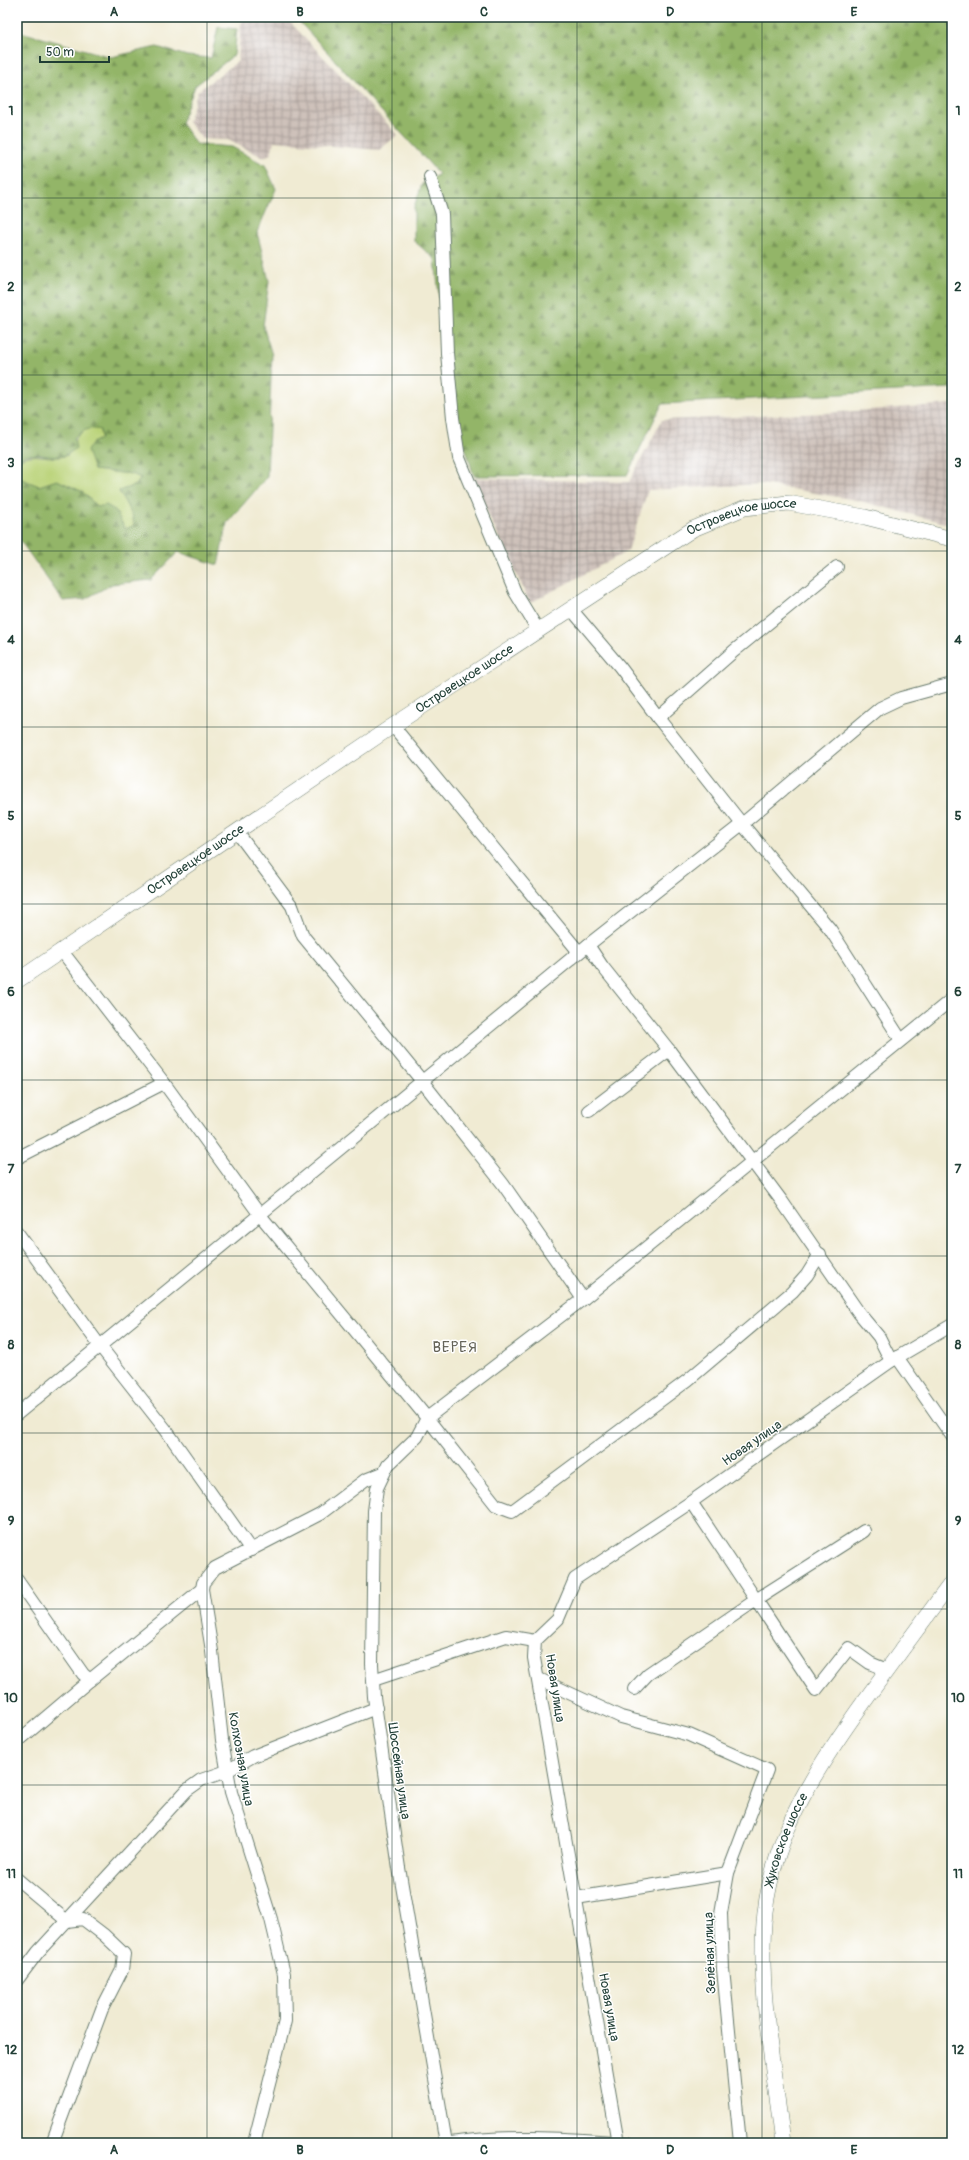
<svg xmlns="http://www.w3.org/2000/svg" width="969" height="2160" font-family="Pangolin,sans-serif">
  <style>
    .industrial { fill: url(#industrial-grid) }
    .grass { fill: #bad378; stroke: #6c8856 }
    .forest { fill: url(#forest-firs); stroke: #59794e }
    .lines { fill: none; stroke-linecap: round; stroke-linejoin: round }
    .minor-casing { stroke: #687a6c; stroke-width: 14 }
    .major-casing { stroke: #687a6c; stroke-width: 16 }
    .minor { stroke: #fff; stroke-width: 12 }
    .major { stroke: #fff; stroke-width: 15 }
    .grid { fill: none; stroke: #1f3d34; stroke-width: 1; stroke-opacity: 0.55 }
    .labels { text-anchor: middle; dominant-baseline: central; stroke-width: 3; stroke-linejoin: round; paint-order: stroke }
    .street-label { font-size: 13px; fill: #1f3d34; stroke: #fff }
    .quarter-label { font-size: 15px; letter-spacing: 1px; fill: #646358; stroke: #fff }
    .neatline { fill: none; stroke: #1f3d34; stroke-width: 1.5 }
    .grid-label { font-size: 13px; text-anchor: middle; font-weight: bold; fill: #1f3d34 }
  </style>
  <defs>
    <pattern id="industrial-grid" width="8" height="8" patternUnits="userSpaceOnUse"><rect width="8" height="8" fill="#cec1ba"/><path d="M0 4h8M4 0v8" fill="none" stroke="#a79e98"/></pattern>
    <pattern id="forest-firs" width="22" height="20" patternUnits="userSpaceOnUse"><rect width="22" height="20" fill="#93b568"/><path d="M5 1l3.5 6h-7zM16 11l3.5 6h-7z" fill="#779456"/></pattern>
  </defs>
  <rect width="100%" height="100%" fill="#fff"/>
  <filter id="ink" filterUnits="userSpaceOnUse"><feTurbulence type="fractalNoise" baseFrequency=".025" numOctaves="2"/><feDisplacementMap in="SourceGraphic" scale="8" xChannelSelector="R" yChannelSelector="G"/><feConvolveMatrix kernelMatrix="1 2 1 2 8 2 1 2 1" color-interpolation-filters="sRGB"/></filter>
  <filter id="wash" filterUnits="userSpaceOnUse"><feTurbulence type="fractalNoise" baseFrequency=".012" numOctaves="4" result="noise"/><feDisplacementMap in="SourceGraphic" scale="16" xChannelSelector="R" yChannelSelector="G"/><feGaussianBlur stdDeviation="0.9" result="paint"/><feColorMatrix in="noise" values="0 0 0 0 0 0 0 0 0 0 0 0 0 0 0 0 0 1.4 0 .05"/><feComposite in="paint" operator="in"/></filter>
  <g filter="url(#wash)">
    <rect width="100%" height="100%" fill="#f0ebd3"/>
    <g class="industrial">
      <path d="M248,17h37l113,118 -19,15 -105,-9 -3,13 -8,3 -35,-17 -26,-1 -14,-17 10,-31 40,-30 3,-38z"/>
      <path d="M952,404v121l-96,-25 -94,-16 -114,6 -20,61 -98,52 -59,-125 158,4 33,-62 164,-7z"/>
    </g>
    <path class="grass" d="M91,427l9,3 1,9 -7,31 39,4 9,4 -6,7 -17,6 14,26 1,9 -9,3 -10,-19 -18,-3 -14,-15 -26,-12 -18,6 -22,-8v-17c19,-12 30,1 51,-6 5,-14 9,-22 23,-28z"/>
    <g class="forest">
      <path d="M295,17h657v371l-290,16 -35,71 -153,1 -16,-52 -17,-110 -6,-55 -21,-18v-34l8,-23 17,-10z"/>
      <path d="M218,27l19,2 -3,26 -39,31 -14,37 15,21 36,3 33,18 11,24 -19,43 12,49 -6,45 9,29 -5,122 -40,46 -9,42 -40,-13 -27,28 -39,4 -27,15 -22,2 -46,-65v-59l22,9 18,-6 26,12 14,15 9,-2 9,5 10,19 9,-3 -1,-9 -14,-26 17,-6 5,-7 -9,-4 -38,-4 -7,-19 5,-8 9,-4 -1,-9c-11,-3 -17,0 -26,8l2,10c-20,17 -27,4 -48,7 -4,0 -8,4 -11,6v-430l94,26 46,-10 30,9 24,2z"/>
    </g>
  </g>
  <g filter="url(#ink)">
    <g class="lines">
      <g class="minor-casing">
        <g id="minor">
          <path d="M430,177l12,37 5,139 6,65 6,40 56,134 23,38"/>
          <path d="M571,609l49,58 38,51 84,106 88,105 71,111"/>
          <path d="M658,718l76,-67 103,-84"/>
          <path d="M393,726l186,226"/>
          <path d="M237,832l55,74 11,30 119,145 81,103 80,115"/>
          <path d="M588,945l14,21 67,84 112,150 78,113 20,24 12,24"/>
          <path d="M61,950l103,133 96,132 167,203 69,87 16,6 176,-131 104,-88 15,-17 13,-21"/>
          <path d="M589,1111l80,-61"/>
          <path d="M17,1158l147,-75"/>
          <path d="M17,1232l83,114 66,84 85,120"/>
          <path d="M897,1357l55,79"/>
          <path d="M17,1414l571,-469 154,-121 138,-116 21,-10 51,-14"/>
          <path d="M691,1502l125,188 33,-42 21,15 17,7"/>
          <path d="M17,1580l66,94 7,6 112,-91"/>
          <path d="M539,1679l82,38 68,18 78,35 -39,103 -7,40 2,56 17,174"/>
          <path d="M373,1680l133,-44 29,5"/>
          <path d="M634,1689l14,-15 108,-74 108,-69"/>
          <path d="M17,1742l73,-62"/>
          <path d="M17,1879l50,42 16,-2 21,16 20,19 -2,16 -20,39 -50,134"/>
          <path d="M576,1898l152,-25"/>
          <path d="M17,1980l21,-28 149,-162 14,-10 26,-9 26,-15 123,-48"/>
          <path d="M254,2143l31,-122 -1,-47 -13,-55 -40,-127 -9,-52 -10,-89 -10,-62 1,-6 12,-15 105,-54 45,-34 18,-7"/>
          <path d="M446,2143l-47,-275 -25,-171 -2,-33 2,-153 3,-23 11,-23 29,-28 10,-19 156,-119 369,-300"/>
          <path d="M451,2143c59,-9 118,-4 177,0"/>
          <path d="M618,2143l-84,-485 1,-17 23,-22 17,-40 116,-77 200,-141 61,-36"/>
        </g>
      </g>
      <g class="major-casing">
        <g id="major">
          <path id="s1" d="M17,981l371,-252 305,-200 51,-21 44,-5 77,14 87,22"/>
          <path id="s2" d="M783,2143c-9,-75 -26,-155 -18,-231 10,-82 54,-148 101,-213 28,-39 57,-78 86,-117"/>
        </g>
      </g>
      <use href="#minor" class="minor"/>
      <use href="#major" class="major"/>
    </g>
  </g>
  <path class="grid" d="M207,17v2126M392,17v2126M577,17v2126M762,17v2126M17,198h935M17,375h935M17,551h935M17,727h935M17,904h935M17,1080h935M17,1256h935M17,1433h935M17,1609h935M17,1785h935M17,1962h935"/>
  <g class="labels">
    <g class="street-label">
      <text stroke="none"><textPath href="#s1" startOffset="864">Островецкое шоссе</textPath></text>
      <text stroke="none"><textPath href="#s1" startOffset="540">Островецкое шоссе</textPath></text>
      <text stroke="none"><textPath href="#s1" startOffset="216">Островецкое шоссе</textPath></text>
      <text transform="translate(752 1443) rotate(-35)">Новая улица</text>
      <text transform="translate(555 1688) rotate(81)">Новая улица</text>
      <text transform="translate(241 1759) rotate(80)">Колхозная улица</text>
      <text transform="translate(399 1771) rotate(82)">Шоссейная улица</text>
      <text stroke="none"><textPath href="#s2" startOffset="308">Жуковское шоссе</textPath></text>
      <text transform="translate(710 1953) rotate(-92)">Зелёная улица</text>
      <text transform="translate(609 2007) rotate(80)">Новая улица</text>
    </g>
    <g class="quarter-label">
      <text x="455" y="1347">ВЕРЕЯ</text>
    </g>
  </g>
  <rect width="969" height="2160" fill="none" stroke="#fff" stroke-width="44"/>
  <path d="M40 56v6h69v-6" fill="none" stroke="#1f3d34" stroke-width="2"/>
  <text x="46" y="56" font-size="12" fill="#1f3d34" stroke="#ffffff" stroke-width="3" paint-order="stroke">50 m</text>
  <rect x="22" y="22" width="925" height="2116" class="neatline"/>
  <g class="grid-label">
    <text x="114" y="16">A</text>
    <text x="300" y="16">B</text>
    <text x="484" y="16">C</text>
    <text x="670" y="16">D</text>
    <text x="854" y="16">E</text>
    <text x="11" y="115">1</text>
    <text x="958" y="115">1</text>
    <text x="11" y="291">2</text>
    <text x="958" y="291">2</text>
    <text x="11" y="467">3</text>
    <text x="958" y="467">3</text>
    <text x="11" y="644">4</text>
    <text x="958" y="644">4</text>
    <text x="11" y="820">5</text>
    <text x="958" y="820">5</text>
    <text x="11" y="996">6</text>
    <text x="958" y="996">6</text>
    <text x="11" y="1173">7</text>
    <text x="958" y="1173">7</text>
    <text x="11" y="1349">8</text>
    <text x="958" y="1349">8</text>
    <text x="11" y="1525">9</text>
    <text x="958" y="1525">9</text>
    <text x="11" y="1702">10</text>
    <text x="958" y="1702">10</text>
    <text x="11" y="1878">11</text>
    <text x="958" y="1878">11</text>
    <text x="11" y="2054">12</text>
    <text x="958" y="2054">12</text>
    <text x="114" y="2154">A</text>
    <text x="300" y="2154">B</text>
    <text x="484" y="2154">C</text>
    <text x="670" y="2154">D</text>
    <text x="854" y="2154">E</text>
  </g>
</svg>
